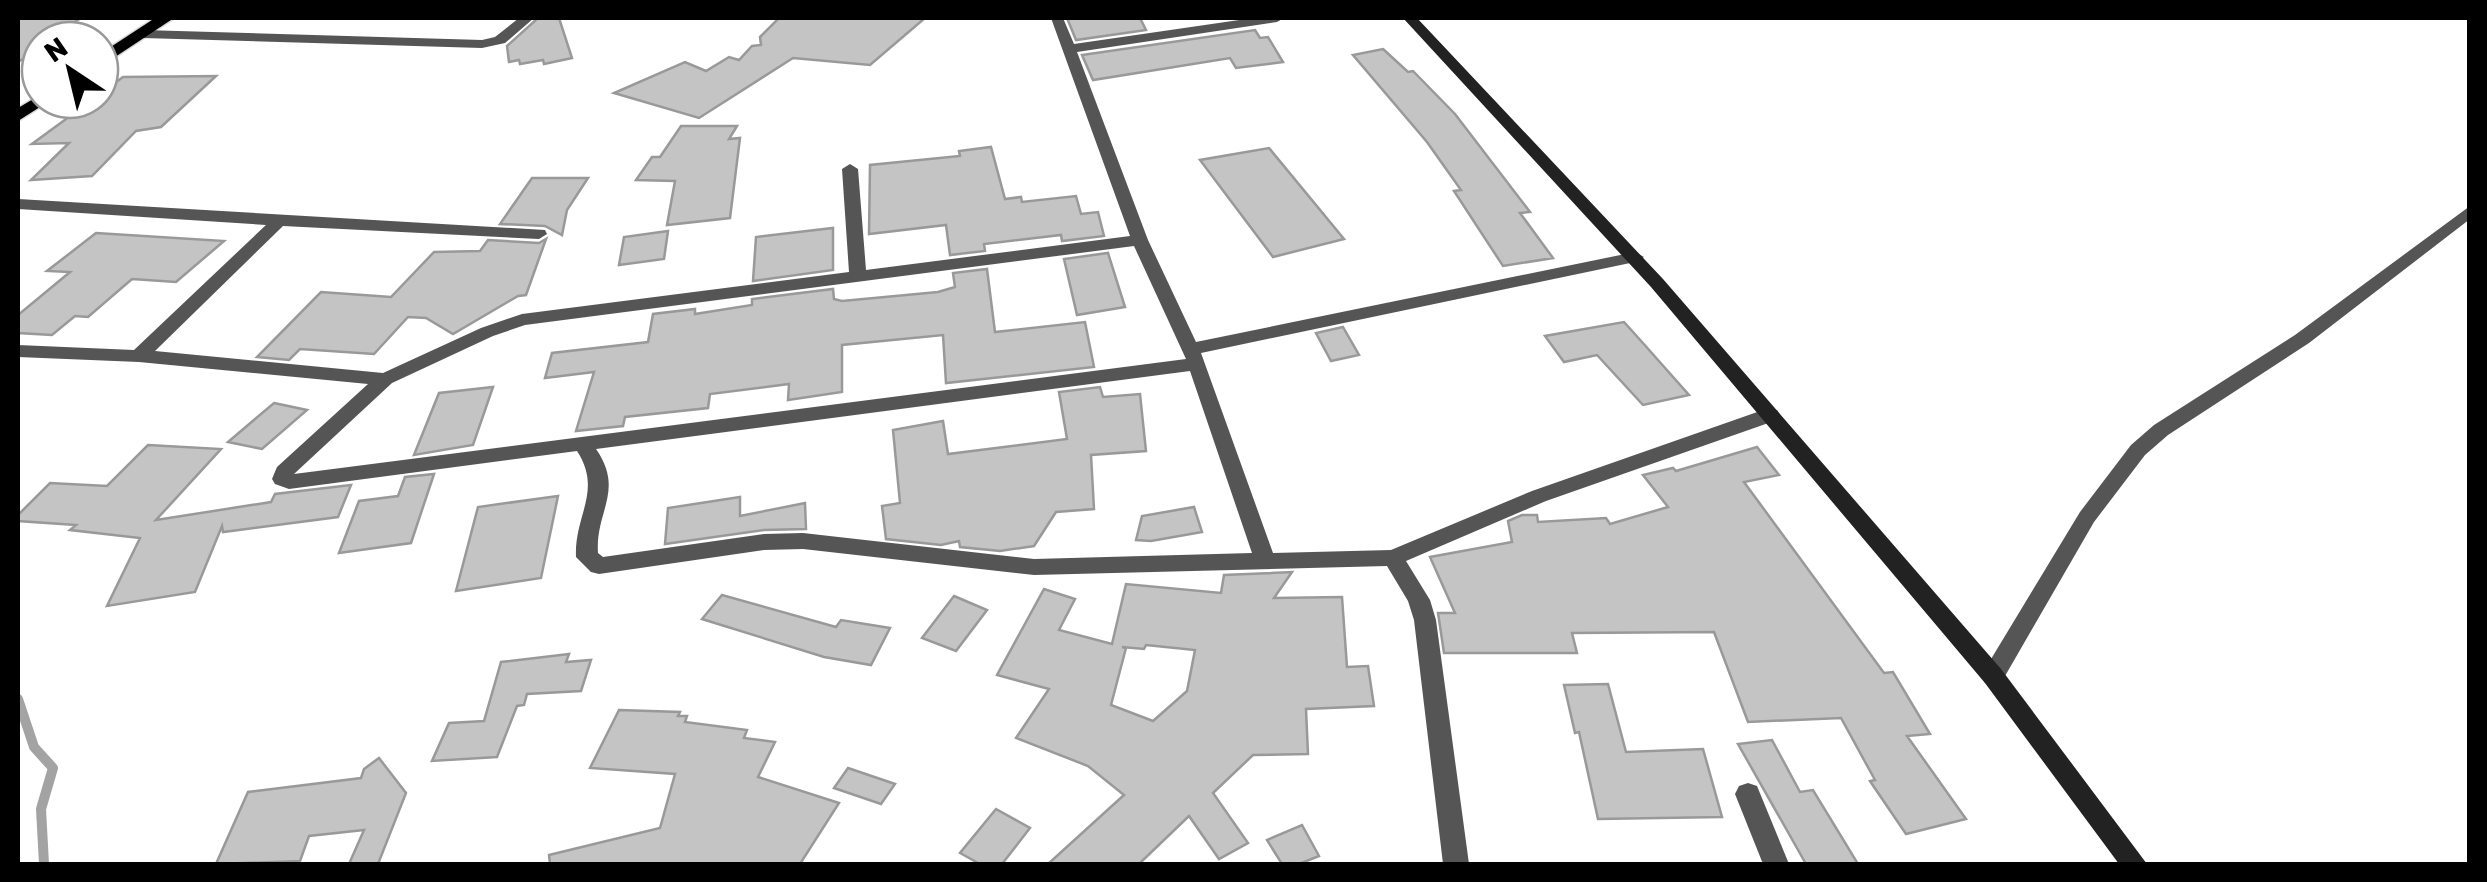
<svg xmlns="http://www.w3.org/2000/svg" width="2487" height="882" font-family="Rubik,sans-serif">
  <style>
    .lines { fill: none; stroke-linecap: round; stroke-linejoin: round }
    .stream { stroke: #a3a3a3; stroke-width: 10 }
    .building { fill: #c4c4c4; stroke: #999; stroke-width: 2.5; fill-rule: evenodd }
    .primary-casing { stroke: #dbdbdb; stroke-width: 3 }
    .minor { fill: #555; fill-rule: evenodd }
    .secondary { fill: #222; fill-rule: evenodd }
    .primary { fill: #000; fill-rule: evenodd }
  </style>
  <rect width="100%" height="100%" fill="#fff"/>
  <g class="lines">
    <path class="stream" d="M18,699l16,48 19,21 -12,41 3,55"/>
  </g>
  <g class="building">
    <path d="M18,18h63l-13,8 8,1 -22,13h-14v8l-22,14z"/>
    <path d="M538,18h21l13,40 -28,6 -1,-4 -23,4 -1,-4 -10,2 -2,-16z"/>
    <path d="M779,18h146l-55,47 -77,-7 -94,60 -85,-25 71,-31 21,9 23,-14 10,3 13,-14 9,-1 -1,-8z"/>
    <path d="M1067,18h73l6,12 -70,10z"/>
    <path d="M1255,30l5,8 8,-1 15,25 -47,6 -6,-10 -137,22 -11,-25z"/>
    <path d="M1383,49l25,23 5,-1 42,43 75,98 -10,1 33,45 -50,8 -49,-75 7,-1 -34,-48 -74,-87z"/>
    <path d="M216,76l-55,51 -25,4 -44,45 -61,4 38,-37 -37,1 60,-44h8v-6l23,-17z"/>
    <path d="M681,126h56l-8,13 11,-1 -10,80 -63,7 8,-44 -39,-1 16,-23h8z"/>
    <path d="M991,147l14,52 16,-2 1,5 54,-6 5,18 17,-2 6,24 -42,5 -1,-6 -77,9 1,7 -35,4 -4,-30 -77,9 1,-69 90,-9 -1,-5z"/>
    <path d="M1269,148l75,91 -71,18 -73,-97z"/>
    <path d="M532,178h56l-21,32 -5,25 -17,-9 -45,-2z"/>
    <path d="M833,228v42l-80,11 3,-44z"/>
    <path d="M668,231l-4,28 -45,6 5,-28z"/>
    <path d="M96,233l128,8 -48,41 -44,-3 -44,38 -13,-1 -23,19 -34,-2v-18l52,-43 -23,-1z"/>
    <path d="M546,239l-20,56 -8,1 -65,38 -27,-16 -18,-1 -34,37 -74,-5 -11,11 -32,-3 64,-65 70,5 43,-45 46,-1 8,-11 51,3z"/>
    <path d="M1108,253l17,54 -48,8 -13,-56z"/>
    <path d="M987,269l8,63 90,-10 9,45 -148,16 -3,-48 -101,10v47l-54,8 1,-16 -79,10 -2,14 -83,9 -2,9 -47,5 18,-59 -49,6 7,-25 96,-11 5,-28 42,-5v5l57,-9v-6l81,-10 1,10 8,2 96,-9 17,-5 -2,-14z"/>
    <path d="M1624,322l18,20 47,53 -46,10 -46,-50 -33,7 -19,-26z"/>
    <path d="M1343,327l16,28 -28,6 -15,-28z"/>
    <path d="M493,387l-20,58 -59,10 25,-62z"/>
    <path d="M1100,387l3,10 37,-3 6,57 -55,4 3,54 -38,3 -22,34 -34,5 -40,-4 -1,-6 -18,4 -55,-6 -4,-33 18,-3 -7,-73 50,-9 5,33 119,-15 -8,-47z"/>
    <path d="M274,403l33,7 -45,39 -34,-7z"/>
    <path d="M148,445l73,4 -65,71 115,-18 4,-8 76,-9 -13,32 -115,15 -1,-6 -27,66 -88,14 33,-68 -70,-8 6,-5 -58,-4v-6l32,-32 57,3z"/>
    <path d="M1757,447l22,28 -35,7 140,191 9,-1 37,62 -23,2 59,83 -60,15 -36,-53 5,-1 -34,-62 -93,4 -34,-90 -142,1 5,20h-133l-6,-40h17l-25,-56 82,-15 -4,-21 14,-6h15l1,7 68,-4 4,6 58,-17 -25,-32 30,-7 3,3z"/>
    <path d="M434,474l-23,69 -72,10 20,-52 39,-5 7,-19z"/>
    <path d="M558,496l-17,82 -85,13 22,-84z"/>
    <path d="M740,497v19l65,-13 1,26 -42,1 -99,14 3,-36z"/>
    <path d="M1194,507l8,25 -51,9 -15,-1 6,-24z"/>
    <path d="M1292,572l-18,26 68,-1 5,70 21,-1 6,40 -68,3 2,45 -55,1 -40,38 35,50 -29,16 -30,-43 -50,48h-91l76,-69 -36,-29 -72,-28 33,-49 -52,-14 47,-86 31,10 -16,31 53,14 14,-60 95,9 3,-18zM1146,645l49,5 -8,41 -34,30 -42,-16 15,-57 -4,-1 22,2z"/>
    <path d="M722,595l114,32 5,-7 49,8 -19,37 -47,-8 -122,-38z"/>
    <path d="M954,596l33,14 -31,41 -34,-13z"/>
    <path d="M569,654l-3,8 25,-2 -10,31 -54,3 -3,11 -7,1 -20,51 -65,4 17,-38 35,-2 17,-59z"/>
    <path d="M1608,684l18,68 77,-3 19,68 -124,2 -19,-87 -4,1 -11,-48z"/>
    <path d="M619,710l61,2 -2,4h9l-2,6 62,8 -3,8 31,4 -17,35 81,26 -39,61h-250l-1,-9 111,-27 15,-54 -85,-6z"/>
    <path d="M1772,740l28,52 13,-2 45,74h-52l-68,-120z"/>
    <path d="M379,758l27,35 -28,71h-29l15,-34 -55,6 -9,25 -84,3 32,-72 113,-14 3,-9z"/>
    <path d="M848,768l47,16 -14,20 -47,-16z"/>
    <path d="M996,809l34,19 -28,36h-22l-20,-11z"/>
    <path d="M1302,825l17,31 -20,8h-17l-15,-24z"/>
  </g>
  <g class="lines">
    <g class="primary-casing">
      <g id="primary">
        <path d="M155,18h19l-74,49v-13z"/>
        <path d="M40,95v5h11l-33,21v-13z"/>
      </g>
    </g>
    <g class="minor">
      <path d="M519,18h15l-29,25 -23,5 -339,-10 -7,-4 7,-4 339,10 13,-3z"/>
      <path d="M1051,18h12l11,26 179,-26h31l-7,4 -200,30 71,188 48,102 439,-90 9,5 -9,5 -434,91 72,200 118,-3 141,-59 231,-81h14l3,5 -3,5 -231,81 -140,60 24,39 6,20 33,244h-26l-29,-244 -6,-19 -21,-35 -353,9 -231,-26 -39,1 -165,24 -8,-2 -15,-15c-2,-42 27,-66 1,-106l-288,38 -14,-5 -3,-5 5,-12 91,-83 -229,-22 -121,-5v-12l116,5 132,-125 -248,-16v-10l527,31 2,4 -8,5 -256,-13 -128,125 228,22 98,-45 41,-14 327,-42 -7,-103 8,-5 8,5 8,101 264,-34zM1134,246l52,113 -892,115 98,-91 101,-47 32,-11zM1190,371l62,182 -218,6 -231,-26 -39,1 -161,23 -5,-4c-3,-42 27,-62 -2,-104z"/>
      <path d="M2470,206v13l-161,124 -141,92 -23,20 -51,67 -93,161 -8,3 -8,-3 -4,-7 4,-7 95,-157 51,-67 23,-20 141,-90z"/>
      <path d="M1748,783l9,3 32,78h-26l-28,-70 4,-8z"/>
    </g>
    <path class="secondary" d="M1403,18h14l246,261 338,390 146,195h-28l-134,-181 -334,-396z"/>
    <use href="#primary" class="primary"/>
  </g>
  <rect width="2487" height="882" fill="none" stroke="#000000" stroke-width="40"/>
  <g transform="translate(70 70) rotate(325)"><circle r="48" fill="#ffffff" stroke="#999999" stroke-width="2.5"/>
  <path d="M0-8L18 38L0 25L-18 38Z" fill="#000000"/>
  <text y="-15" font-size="28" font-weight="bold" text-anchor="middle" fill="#000000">N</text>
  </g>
</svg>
